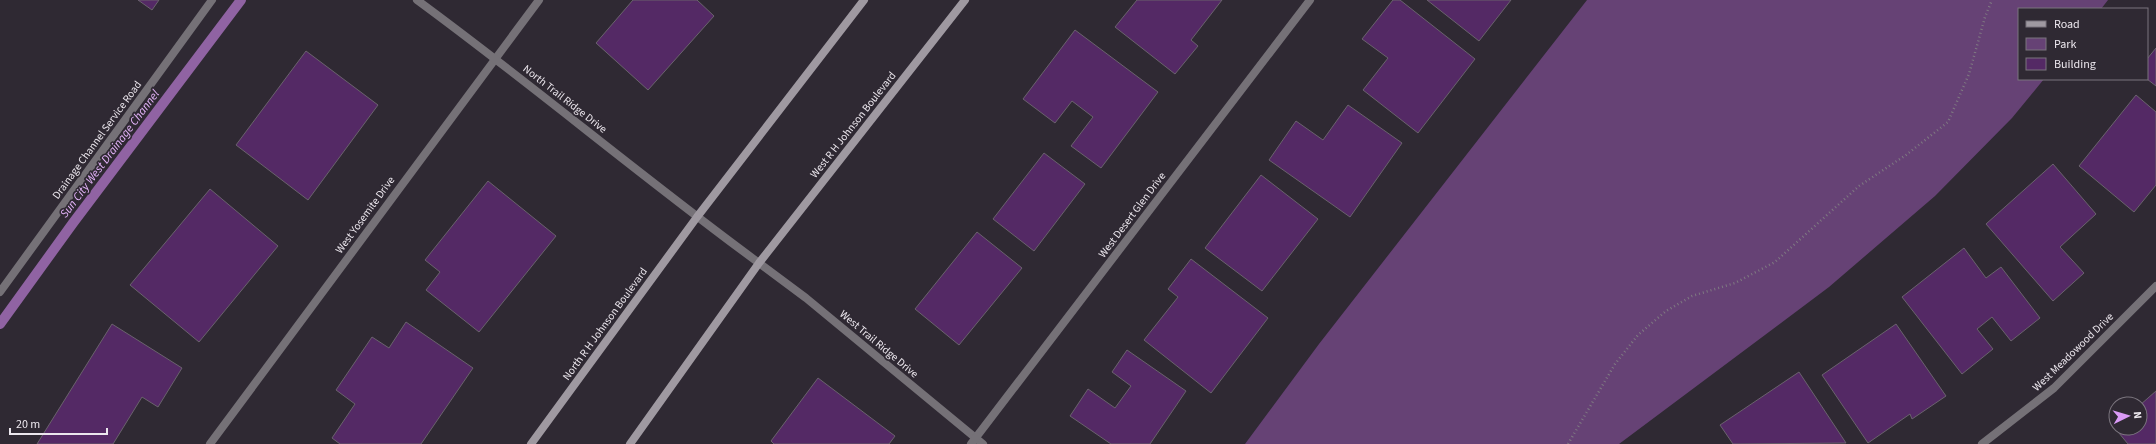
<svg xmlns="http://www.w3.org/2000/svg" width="2156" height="444" font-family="'Source Sans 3',sans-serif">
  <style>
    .green { fill: #664275 }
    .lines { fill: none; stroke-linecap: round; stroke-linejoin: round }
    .stream { stroke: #9063a3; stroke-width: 10 }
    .building { fill: #542965; stroke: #6a626d }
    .path { stroke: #7f7982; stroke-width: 2.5; stroke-dasharray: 1 3; stroke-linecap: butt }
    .minor { stroke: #757177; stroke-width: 8 }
    .tertiary { stroke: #757177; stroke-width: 8 }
    .secondary { stroke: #9f99a1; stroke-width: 8 }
    .labels { text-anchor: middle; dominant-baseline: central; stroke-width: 3.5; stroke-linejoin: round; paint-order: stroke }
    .street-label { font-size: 11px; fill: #ece7ee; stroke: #2f2933 }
    .water-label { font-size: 12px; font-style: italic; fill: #e6b5fc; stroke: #2f2933 }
  </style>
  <rect width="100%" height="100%" fill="#2f2933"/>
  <path class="green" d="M1587,0h521l-7,9h-82v70h25l-32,39 -77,78 -106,91 -210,157h-374l74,-100z"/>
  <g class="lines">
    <path class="stream" d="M0,324l73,-101 168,-223"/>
  </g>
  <g class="building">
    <path d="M138,0h21l-7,10z"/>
    <path d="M633,0h64l17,16 -66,74 -52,-47z"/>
    <path d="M1137,0h85l-31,40 7,6 -23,28 -60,-47z"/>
    <path d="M1393,0h7l75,59 -57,74 -55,-43 25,-32 -26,-19z"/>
    <path d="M1427,0h84l-32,41z"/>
    <path d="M1075,30l83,62 -57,76 -30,-22 22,-29 -21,-16 -17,22 -32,-24z"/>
    <path d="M2156,48v38l-9,-7v-20z"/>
    <path d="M306,51l72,54 -70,95 -72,-55z"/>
    <path d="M2136,95l20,17v73l-22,27 -55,-46z"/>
    <path d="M1348,105l54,38 -52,74 -81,-57 27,-39 27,19z"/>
    <path d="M1044,153l41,31 -51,67 -41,-32z"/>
    <path d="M2053,164l43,50 -36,33 24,26 -31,28 -67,-77z"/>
    <path d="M1261,175l57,44 -56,72 -57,-43z"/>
    <path d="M488,181l68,55 -77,96 -53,-42 14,-18 -15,-12z"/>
    <path d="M210,189l68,57 -79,96 -69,-57z"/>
    <path d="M977,232l45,36 -63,77 -44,-36z"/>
    <path d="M1964,248l22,30 15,-11 39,51 -29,23 -19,-24 -15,12 16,20 -31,25 -60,-77z"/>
    <path d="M1191,259l77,59 -57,75 -67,-53 34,-43 -10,-8z"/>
    <path d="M406,322l67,46 -52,76h-81l-8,-6 23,-34 -19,-14 36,-53 17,11z"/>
    <path d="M112,324l70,44 -24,39 -16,-10 -29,47h-76z"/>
    <path d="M1896,324l50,72 -34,23 -2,-5 -42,29 -46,-68z"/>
    <path d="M1127,350l59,41 -36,53h-39l-41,-28 18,-27 27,19 16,-22 -19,-14z"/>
    <path d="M1799,372l47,71 -113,1 -13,-19z"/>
    <path d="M818,378l77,58 -6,8h-115l-3,-3z"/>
    <path d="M2156,391v53h-28l-14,-17 2,-2v3h24v-23z"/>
  </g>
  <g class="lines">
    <path class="path" d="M1568,444l47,-80 23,-29 28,-24 26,-15 43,-13 40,-21 84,-76 47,-31 42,-33 21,-48 16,-57 7,-17"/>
    <g class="minor">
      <path d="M759,263l47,35 177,146"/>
      <path d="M0,292l212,-292"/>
      <path d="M210,444l329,-444"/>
      <path d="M971,444l339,-444"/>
      <path d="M1982,444l72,-56 102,-102"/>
    </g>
    <path class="tertiary" d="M417,0c116,85 226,178 342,263"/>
    <g class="secondary">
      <path d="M531,444l166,-227 167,-217"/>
      <path d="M630,444l129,-181 206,-263"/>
    </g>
  </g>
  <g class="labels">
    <g class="street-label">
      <text transform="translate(565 99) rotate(38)">North Trail Ridge Drive</text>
      <text transform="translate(853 125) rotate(-52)">West R H Johnson Boulevard</text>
      <text transform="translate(97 140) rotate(-54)">Drainage Channel Service Road</text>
      <text transform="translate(365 215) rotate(-54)">West Yosemite Drive</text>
      <text transform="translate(1132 215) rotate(-53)">West Desert Glen Drive</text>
      <text transform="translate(605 324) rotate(-54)">North R H Johnson Boulevard</text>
      <text transform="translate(879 344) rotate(40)">West Trail Ridge Drive</text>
      <text transform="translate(2073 352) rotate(-44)">West Meadowood Drive</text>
    </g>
    <g class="water-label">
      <text transform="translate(110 154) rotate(-53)">Sun City West Drainage Channel</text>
    </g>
  </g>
  <rect x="2018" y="8" width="130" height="72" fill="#2f2933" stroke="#7b757e"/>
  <rect x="2026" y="21" width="20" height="6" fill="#9f99a1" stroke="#7b757e"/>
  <text x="2054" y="28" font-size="12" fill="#ece7ee">Road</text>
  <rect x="2026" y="38" width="20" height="12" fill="#664275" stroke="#7b757e"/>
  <text x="2054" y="48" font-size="12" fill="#ece7ee">Park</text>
  <rect x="2026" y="58" width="20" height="12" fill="#542965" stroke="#7b757e"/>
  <text x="2054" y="68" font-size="12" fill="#ece7ee">Building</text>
  <g transform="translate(2128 416) rotate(85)"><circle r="19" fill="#2f2933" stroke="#7b757e"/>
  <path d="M0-3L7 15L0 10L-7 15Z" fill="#da9af6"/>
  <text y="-6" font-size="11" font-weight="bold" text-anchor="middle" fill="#ece7ee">N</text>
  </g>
  <path d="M10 428v6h97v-6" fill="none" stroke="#ece7ee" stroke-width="2"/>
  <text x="16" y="428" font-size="12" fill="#ece7ee" stroke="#2f2933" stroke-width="3" paint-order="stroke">20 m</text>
</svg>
